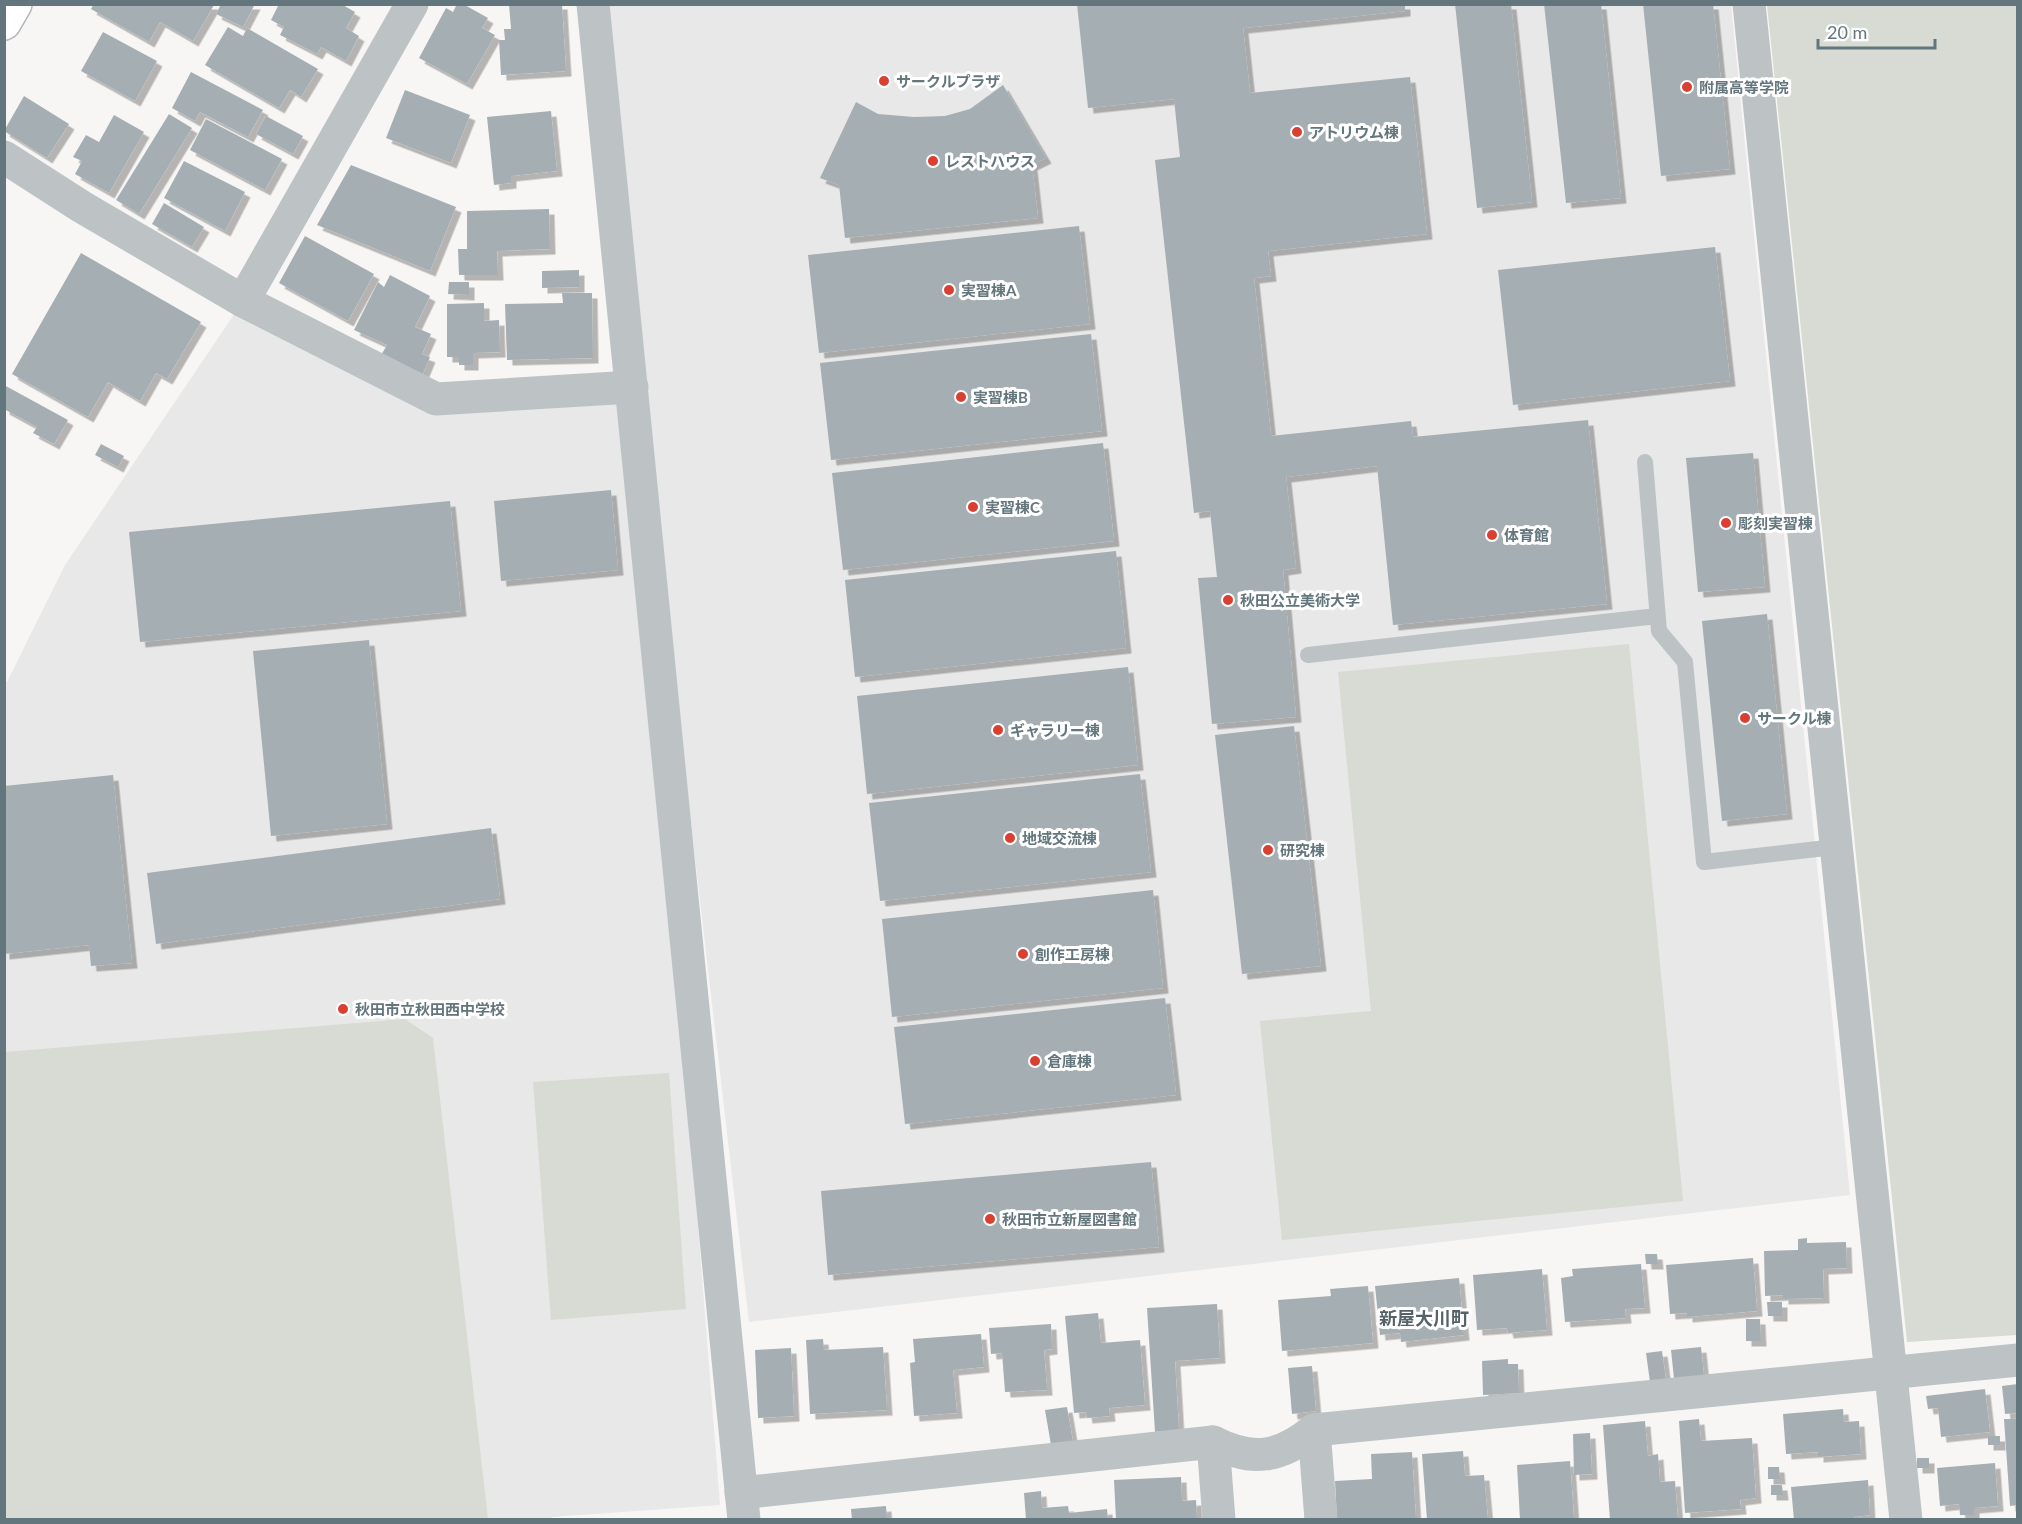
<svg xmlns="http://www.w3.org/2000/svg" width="2022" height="1524" font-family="Lato,'Noto Sans JP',sans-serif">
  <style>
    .built { fill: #e7e8e7 }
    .green { fill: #d7dbd3 }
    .building { fill: #a5afb3; filter: url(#shadow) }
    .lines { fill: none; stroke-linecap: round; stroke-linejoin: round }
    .primary-casing { stroke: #b1b7ba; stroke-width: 36 }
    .lane { stroke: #bdc3c5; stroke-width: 16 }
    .street { stroke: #bdc3c5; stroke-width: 33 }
    .primary { stroke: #fff; stroke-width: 33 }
    .poi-dot { fill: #d94032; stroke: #fff; stroke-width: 2 }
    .labels { text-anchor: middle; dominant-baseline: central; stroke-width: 6; stroke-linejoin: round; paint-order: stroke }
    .poi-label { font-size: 15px; font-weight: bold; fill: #63767d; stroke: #fff; text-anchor: start }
    .quarter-label { font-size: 18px; font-weight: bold; fill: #556369; stroke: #fff }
  </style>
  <defs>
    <filter id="shadow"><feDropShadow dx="5.5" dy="5.5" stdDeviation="0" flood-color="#0004"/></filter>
  </defs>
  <rect width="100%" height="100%" fill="#f7f6f4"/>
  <g class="built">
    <path d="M596,5h1135l119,1190 -1101,127z"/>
    <path d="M243,301l193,98 196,-12 88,1118 -168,12v3l-547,-1 -1,-836 3,-1 58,-117z"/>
  </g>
  <g class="green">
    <path d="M1767,5h250v1330l-110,7z"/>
    <path d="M1629,644l54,557 -401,39 -22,-219 111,-10 -33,-339z"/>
    <path d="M405,1019l28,19 55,481h-483v-467z"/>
    <path d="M669,1073l17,236 -135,11 -18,-238z"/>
  </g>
  <g class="building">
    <path d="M94,4h118l2,1 -21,36 -33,-19 -11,20 -58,-33z"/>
    <path d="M221,4h34l-12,23 -27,-13z"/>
    <path d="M279,4h62l14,8 -9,16 13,8 -13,25 -25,-14 -4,7 -37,-19 4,-8 -13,-7z"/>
    <path d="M457,4h6l25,14 -6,10 13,7 -28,49 -48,-26 27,-50 7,4z"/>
    <path d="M509,4h53l4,67 -65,4 -2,-35h6l-1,-11h7z"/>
    <path d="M1077,4h328v7l-162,17 7,65 160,-16 17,157 -159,17 3,25 -17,2 17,158 140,-15 2,16 175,-17 19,184 -214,21 -16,-159 -91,11 10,91 -13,2 13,147 -84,7 -14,-146 19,-1 -7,-66 -16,2 -39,-353 25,-3 -6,-58 -86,9z"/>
    <path d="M1455,4h56l21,198 -55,6z"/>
    <path d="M1544,4h57l20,194 -55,5z"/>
    <path d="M1643,4h70l17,165 -69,7z"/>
    <path d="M228,27l15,9 4,-8 71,41 -17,28 -11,-7 -11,18 -74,-43z"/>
    <path d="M103,32l54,29 -22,40 -54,-30z"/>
    <path d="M191,72l72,38 -15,27 -48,-25 -5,9 -23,-13z"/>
    <path d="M1003,85l43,73 -14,7 6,53 -193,20 -6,-53 -19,-7 36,-76 22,12 36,3 31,-1 25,-7z"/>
    <path d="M405,90l65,25 -19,48 -65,-25z"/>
    <path d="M24,96l45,28 -22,34 -43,-27z"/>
    <path d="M551,111l6,60 -46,5v7l-17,2 -7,-68z"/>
    <path d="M169,114l23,14 -53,86 -23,-14z"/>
    <path d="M114,115l30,17 -35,61 -34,-19 7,-13 -9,-4 13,-22 13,7z"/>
    <path d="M266,116l37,20 -10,18 -37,-20z"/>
    <path d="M206,119l76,40 -17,31 -75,-40z"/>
    <path d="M184,161l61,31 -20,39 -61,-33z"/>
    <path d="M351,165l105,42 -26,64 -113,-46z"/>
    <path d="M164,203l40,24 -12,20 -40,-23z"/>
    <path d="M549,209l1,40 -53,2 1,24h-39l-1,-26h9v-38z"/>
    <path d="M1079,226l11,98 -271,29 -11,-98z"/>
    <path d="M305,236l69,38 -26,47 -69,-38z"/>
    <path d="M1715,247l15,134 -217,24 -15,-135z"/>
    <path d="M81,253l120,69 -34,57 -11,-6 -16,28 -32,-19 -20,35 -76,-43z"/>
    <path d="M579,270v17l-37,1v-17z"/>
    <path d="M390,275l40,21 -15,31 16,7 -9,20 8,3 -8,19 -42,-19 7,-12 -33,-15 24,-48 6,5z"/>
    <path d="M449,282h20v13l-21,-1z"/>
    <path d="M562,293h30l1,65 -86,2 -2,-56 58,-1z"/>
    <path d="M484,303v18l15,-1 1,32 -27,1v12h-14v-8h-12v-53z"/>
    <path d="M1091,334l11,97 -271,29 -11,-97z"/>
    <path d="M4,385l64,35 -14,24 -21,-11 4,-6 -33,-18z"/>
    <path d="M1103,443l11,98 -271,29 -11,-97z"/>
    <path d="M101,444l23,12 -6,11 -23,-12z"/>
    <path d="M1753,453l12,134 -67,5 -12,-134z"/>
    <path d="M611,490l7,80 -117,11 -7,-80z"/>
    <path d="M450,501l11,110 -321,31 -11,-110z"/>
    <path d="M1116,551l10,97 -271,29 -10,-97z"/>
    <path d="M1767,614l20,200 -65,7 -20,-200z"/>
    <path d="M369,640l18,184 -116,12 -18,-185z"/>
    <path d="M1128,667l10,98 -271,29 -10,-98z"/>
    <path d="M1294,726l27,240 -79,8 -27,-239z"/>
    <path d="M1140,774l11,98 -271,29 -11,-98z"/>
    <path d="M113,775l19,188 -41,3 -2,-21 -85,9v-168z"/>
    <path d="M491,828l9,71 -344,45 -9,-71z"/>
    <path d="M1153,890l10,98 -271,29 -10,-98z"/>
    <path d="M1165,998l11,97 -271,29 -11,-97z"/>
    <path d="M1151,1162l8,85 -331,28 -7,-84z"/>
    <path d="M1807,1238v5l39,-1 1,26 -24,1 1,29 -41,1v-4l-18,1 -1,-45 34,-1v-11z"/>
    <path d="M1645,1254h12l1,10h-12z"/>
    <path d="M1753,1258l4,53 -70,6v-4l-17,1 -4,-49z"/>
    <path d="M1641,1264l4,44 -20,1 1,9 -61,4 -4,-44 12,-2 -1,-7z"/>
    <path d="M1542,1269l5,61 -39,3 -1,-5 -30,2 -4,-55z"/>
    <path d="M1459,1278l5,57 -63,7 -1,-9 -20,2 -5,-49z"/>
    <path d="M1368,1286l5,57 -91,8 -4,-51 53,-4 -1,-7z"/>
    <path d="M1767,1302h15v14h-14z"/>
    <path d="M1217,1304l3,54 -45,3 4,69 -24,2 -8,-124z"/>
    <path d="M1098,1313l3,30 39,-3 5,65 -36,3 1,8 -23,2 -1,-6 -12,1 -9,-97z"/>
    <path d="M1746,1319h14l1,22h-15z"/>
    <path d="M1051,1324l1,25 -8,1 3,40 -42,2 -3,-39 -11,1 -2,-26z"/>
    <path d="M981,1334l3,33 -31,3 4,43 -43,3 -4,-53 5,-1 -2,-23z"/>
    <path d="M823,1339l1,11 59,-3 4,63 -77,4 -4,-74z"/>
    <path d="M1701,1347l3,29 -30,3 -3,-29z"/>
    <path d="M791,1348l3,68 -36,2 -3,-68z"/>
    <path d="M1662,1351l4,29 -16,2 -4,-29z"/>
    <path d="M1508,1359v5h10l1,29 -36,2 -1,-34z"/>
    <path d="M1312,1366l4,45 -24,3 -4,-46z"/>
    <path d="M2018,1384v29l-13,1 -3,-28z"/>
    <path d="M1985,1389l5,43 -49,5 -3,-29 -10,1 -2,-13z"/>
    <path d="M1067,1407l6,35 -22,3 -6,-35z"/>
    <path d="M1843,1409l1,13 15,-1 2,33 -43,3v-5l-32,2 -3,-40z"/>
    <path d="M1699,1419l2,22 51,-3 4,60 -16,2 1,9 -56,4 -6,-92z"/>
    <path d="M2004,1419h14v86l-8,1z"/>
    <path d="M1645,1421l3,35 10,-2 2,28 15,-1 3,39h-68l-7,-95z"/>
    <path d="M1590,1433l2,41 -18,1 -1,-41z"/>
    <rect x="1988" y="1436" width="12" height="9"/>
    <path d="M1463,1451l2,25 19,-1 4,45h-61l-5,-66z"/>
    <path d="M1412,1452l4,68h-79l-2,-39 37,-2 -1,-25z"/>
    <rect x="1917" y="1458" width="12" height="10"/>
    <path d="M1570,1461l4,58 -54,1 -3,-55z"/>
    <path d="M1995,1463l3,43 -24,2v7h-14l-1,-11 -19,2 -3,-38z"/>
    <path d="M1768,1467h11l1,12h-12z"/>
    <path d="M1181,1477l1,24 14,-1 1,20h-81l-2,-40z"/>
    <path d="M1868,1480l2,35 -16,2 1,3h-61l-3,-33z"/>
    <path d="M1771,1485h11l1,10h-12z"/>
    <path d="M1041,1491l1,17 26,-2 1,7 38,-4 1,11h-82l-2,-27z"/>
    <path d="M886,1506l1,14h-35l-1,-11z"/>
  </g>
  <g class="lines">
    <g class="primary-casing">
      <path id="primary" d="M4,23l11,-19"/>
    </g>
    <g class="lane">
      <path d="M1645,462l14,169 26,31 19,200 131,-15"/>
      <path d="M1308,655l349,-39"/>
    </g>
    <g class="street">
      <path d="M593,4l151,1516"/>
      <path d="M1749,4l157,1516"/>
      <path d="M4,157l78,50 161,94 193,98 196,-12"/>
      <path d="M243,301l169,-297"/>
      <path d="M1314,1430l7,90"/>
      <path d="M1213,1442l6,78"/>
      <path d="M741,1493l472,-51c39,20 67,16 101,-12l704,-70"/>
    </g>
    <use href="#primary" class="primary"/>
  </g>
  <g class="poi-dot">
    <circle cx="884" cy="81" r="6"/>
    <circle cx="1687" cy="87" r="6"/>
    <circle cx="1297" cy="132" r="6"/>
    <circle cx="933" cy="161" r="6"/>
    <circle cx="949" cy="290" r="6"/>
    <circle cx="961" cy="397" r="6"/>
    <circle cx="973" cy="507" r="6"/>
    <circle cx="1726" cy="523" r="6"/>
    <circle cx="1492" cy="535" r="6"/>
    <circle cx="1228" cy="600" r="6"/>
    <circle cx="1745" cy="718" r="6"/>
    <circle cx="998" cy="730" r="6"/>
    <circle cx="1010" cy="838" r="6"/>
    <circle cx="1268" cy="850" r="6"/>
    <circle cx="1023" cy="954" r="6"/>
    <circle cx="343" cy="1009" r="6"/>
    <circle cx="1035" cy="1061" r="6"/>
    <circle cx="990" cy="1219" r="6"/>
  </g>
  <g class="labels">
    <g class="poi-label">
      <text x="896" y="81">サークルプラザ</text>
      <text x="1699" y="87">附属高等学院</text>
      <text x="1309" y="132">アトリウム棟</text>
      <text x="945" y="161">レストハウス</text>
      <text x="961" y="290">実習棟A</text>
      <text x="973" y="397">実習棟B</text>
      <text x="985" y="507">実習棟C</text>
      <text x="1738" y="523">彫刻実習棟</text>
      <text x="1504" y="535">体育館</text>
      <text x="1240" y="600">秋田公立美術大学</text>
      <text x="1757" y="718">サークル棟</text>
      <text x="1010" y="730">ギャラリー棟</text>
      <text x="1022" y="838">地域交流棟</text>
      <text x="1280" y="850">研究棟</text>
      <text x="1035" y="954">創作工房棟</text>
      <text x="355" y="1009">秋田市立秋田西中学校</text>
      <text x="1047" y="1061">倉庫棟</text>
      <text x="1002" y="1219">秋田市立新屋図書館</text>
    </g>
    <g class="quarter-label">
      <text x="1424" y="1318">新屋大川町</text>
    </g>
  </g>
  <rect width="2022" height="1524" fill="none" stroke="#63767d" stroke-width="12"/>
  <path d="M1818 39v9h117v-9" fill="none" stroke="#63767d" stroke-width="3"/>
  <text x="1827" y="39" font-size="18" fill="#63767d" stroke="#ffffff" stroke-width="4.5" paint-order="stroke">20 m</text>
</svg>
